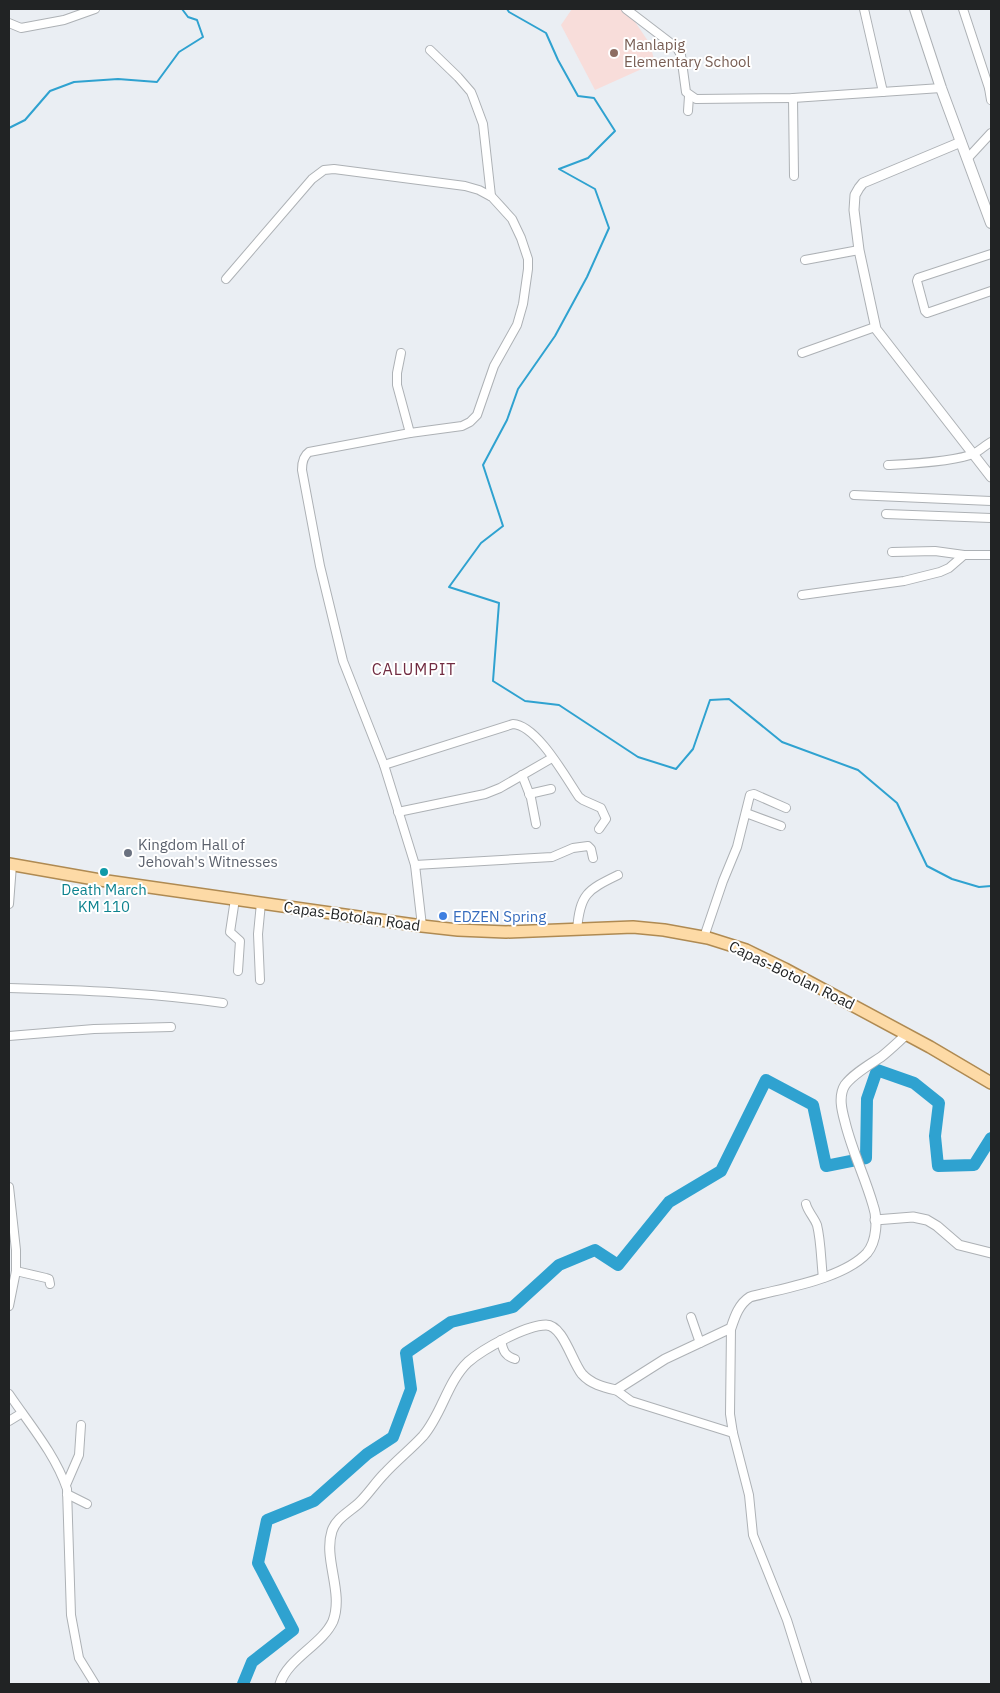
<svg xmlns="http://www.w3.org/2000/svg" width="1000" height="1693" font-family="'IBM Plex Sans',sans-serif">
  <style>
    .education { fill: #f8ddda }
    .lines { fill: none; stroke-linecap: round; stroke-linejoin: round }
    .stream { stroke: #2fa2d0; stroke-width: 2 }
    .river { stroke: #2fa2d0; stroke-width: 12 }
    .minor-casing { stroke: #adb1b5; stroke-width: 10 }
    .tertiary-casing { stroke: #adb1b5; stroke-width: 11 }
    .secondary-casing { stroke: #adb1b5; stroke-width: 12 }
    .primary-casing { stroke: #af8a52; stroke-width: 14 }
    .minor { stroke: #fff; stroke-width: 8 }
    .tertiary { stroke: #fff; stroke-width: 9 }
    .secondary { stroke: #fff; stroke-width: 10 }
    .primary { stroke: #fddaa6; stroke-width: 11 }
    .education-dot { fill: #8d6e63; stroke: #fff; stroke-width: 2 }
    .worship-dot { fill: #6b7280; stroke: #fff; stroke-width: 2 }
    .culture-dot { fill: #0f9aa8; stroke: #fff; stroke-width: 2 }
    .shop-dot { fill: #3f7fe0; stroke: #fff; stroke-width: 2 }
    .labels { text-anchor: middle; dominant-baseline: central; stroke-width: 4; stroke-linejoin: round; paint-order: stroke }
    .education-label { font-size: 15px; fill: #785e54; stroke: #fff; text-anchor: start }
    .worship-label { font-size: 15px; fill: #5b616d; stroke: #fff; text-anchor: start }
    .culture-label { font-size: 15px; fill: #0d838f; stroke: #fff }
    .street-label { font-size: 15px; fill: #212324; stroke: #fff }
    .shop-label { font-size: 15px; fill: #366cbe; stroke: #fff; text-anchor: start }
    .neighbourhood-label { font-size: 16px; letter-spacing: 1px; fill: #712c41; stroke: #fff }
  </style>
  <rect width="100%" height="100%" fill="#eaeef3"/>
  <path class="education" d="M572,9h52l3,1 23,34 5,19 -60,27 -34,-65z"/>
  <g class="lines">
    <g class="stream">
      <path d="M507,9l2,3 37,21 12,27 20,36 16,2 21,33 -27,27 -29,11 36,20 14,39 -22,49 -32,59 -37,53 -11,31 -24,45 20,61 -22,17 -32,44 50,16 -6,78 32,20 34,4 79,52 38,12 17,-20 17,-49 19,-1 53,43 76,28 39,33 30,63 25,13 27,8 12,-1"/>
      <path d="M9,128l16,-8 25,-29 24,-9 44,-3 39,3 22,-30 24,-15 -6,-17 -9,-3 -6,-8"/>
    </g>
    <path class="river" d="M243,1684l9,-22 41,-32 -35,-67 9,-43 47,-19 53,-47 26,-17 18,-48 -5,-36 45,-31 62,-15 46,-42 36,-15 23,15 51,-63 52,-31 45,-91 47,25 13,61 40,-8 1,-59 10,-29 37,13 25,20 -4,33 3,30 36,-1 17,-27"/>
    <g class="minor-casing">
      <g id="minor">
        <path d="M626,9l51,39 4,7 5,37 10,7 97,-1 148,-10"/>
        <path d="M864,9l19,83"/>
        <path d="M963,9l26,79"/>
        <path d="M9,23l12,5 43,-8 31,-11"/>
        <path d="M430,50l28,27 13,15 2,5 10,27 8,72"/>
        <path d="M991,88h-2l2,12"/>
        <path d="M793,98l1,78"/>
        <path d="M688,111l1,-15"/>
        <path d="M967,159l24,-26"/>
        <path d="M991,254l-73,24 -1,3 8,30 2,2 64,-22"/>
        <path d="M805,260l54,-10"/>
        <path d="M226,279l86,-100 12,-9 10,-1 131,17 14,4 13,7 20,22 9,19 7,21v10l-5,35 -6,21 -23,41 -17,49 -7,7 -8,4 -52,7 -101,19c-6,4 -7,11 -7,18l18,96 23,95 41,104 31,100 7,61"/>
        <path d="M401,353l-4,20v12l13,48"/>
        <path d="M802,353l73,-26"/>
        <path d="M888,465c21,-1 68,-3 87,-12 5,-3 11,-8 16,-11"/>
        <path d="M854,495l137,6"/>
        <path d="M886,514l105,4"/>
        <path d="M892,552l43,-1 29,4"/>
        <path d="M802,595l102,-14 36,-9 9,-4 15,-13h27"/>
        <path d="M384,765l129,-41c24,1 53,54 66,73l4,3 18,8 5,11 -7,10"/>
        <path d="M522,775l9,23 5,26"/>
        <path d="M529,794l22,-5"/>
        <path d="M398,812l87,-18 15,-6 52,-30"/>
        <path d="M746,813l35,13"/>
        <path d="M415,865l137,-8 21,-9 15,-2 3,3 2,9"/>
        <path d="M235,899l-5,33 10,9 -2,30"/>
        <path d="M9,904l3,-39"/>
        <path d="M577,930c3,-36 10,-40 41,-55"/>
        <path d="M704,937l19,-56 14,-34 13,-52 4,-1 32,14"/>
        <path d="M260,980l-2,-46 3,-31"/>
        <path d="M9,988c72,2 143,5 214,15"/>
        <path d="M9,1036l85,-7 77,-2"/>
        <path d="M9,1187l7,63v21l-7,35"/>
        <path d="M806,1204c2,8 8,13 11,21 4,16 4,36 6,53"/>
        <path d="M16,1271l30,7 3,1 1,5"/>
        <path d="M691,1317l9,26"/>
        <path d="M731,1328l-1,86 3,19 16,62 4,40 34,85 20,64"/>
        <path d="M501,1340c2,11 4,16 14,19"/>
        <path d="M616,1390l15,11 102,32"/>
        <path d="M9,1394c21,31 46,60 58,95l4,126 8,43 16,26"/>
        <path d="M9,1421l13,-8"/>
        <path d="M66,1485l13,-30 2,-30"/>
        <path d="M67,1494l20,10"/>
      </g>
    </g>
    <g class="tertiary-casing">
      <g id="tertiary">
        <path d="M961,142l-98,41 -4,5 -4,7 -1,15 5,40 17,79 115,148"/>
        <path d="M875,1220l38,-3 14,3 10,6 22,19 32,8"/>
        <path d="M280,1684c7,-25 42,-39 53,-63 11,-29 -10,-62 -1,-90 4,-13 19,-20 28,-29 9,-9 16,-20 25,-29 12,-13 26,-24 38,-37 19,-22 24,-54 45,-74 15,-13 58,-37 78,-37 17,0 26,37 36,49 9,10 21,13 34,16l49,-31 66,-31c4,-12 8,-24 19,-31 33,-9 93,-18 117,-44 10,-12 11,-34 6,-48 -8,-28 -21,-54 -28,-83 -3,-11 -7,-26 0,-37 8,-11 24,-20 36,-28 9,-7 17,-15 26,-23"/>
      </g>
    </g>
    <g class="secondary-casing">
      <path id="secondary" d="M915,9l26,79 50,135"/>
    </g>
    <g class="primary-casing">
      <path id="primary" d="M9,864l91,16 322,46 36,4 48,2 127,-5 31,3 44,8 38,12 39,19 145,78 61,36"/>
    </g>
    <use href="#minor" class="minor"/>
    <use href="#tertiary" class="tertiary"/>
    <use href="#secondary" class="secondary"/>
    <use href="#primary" class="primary"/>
  </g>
  <circle class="education-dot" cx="614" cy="53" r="5"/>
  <circle class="worship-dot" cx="128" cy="853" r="5"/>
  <circle class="culture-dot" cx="104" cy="872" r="5"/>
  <circle class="shop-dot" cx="443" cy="916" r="5"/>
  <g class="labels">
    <g class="education-label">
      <text x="624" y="44">Manlapig<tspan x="624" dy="17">Elementary School</tspan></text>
    </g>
    <g class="worship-label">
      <text x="138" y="844">Kingdom Hall of<tspan x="138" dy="17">Jehovah's Witnesses</tspan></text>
    </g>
    <g class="culture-label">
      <text x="104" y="889">Death March<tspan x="104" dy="17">KM 110</tspan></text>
    </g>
    <g class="street-label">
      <text transform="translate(352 916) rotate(8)">Capas-Botolan Road</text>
      <text transform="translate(792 975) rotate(26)">Capas-Botolan Road</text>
    </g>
    <g class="shop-label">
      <text x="453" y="916">EDZEN Spring</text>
    </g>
    <g class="neighbourhood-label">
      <text x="414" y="669">CALUMPIT</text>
    </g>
  </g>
  <rect width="1000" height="1693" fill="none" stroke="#212324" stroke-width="20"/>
</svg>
